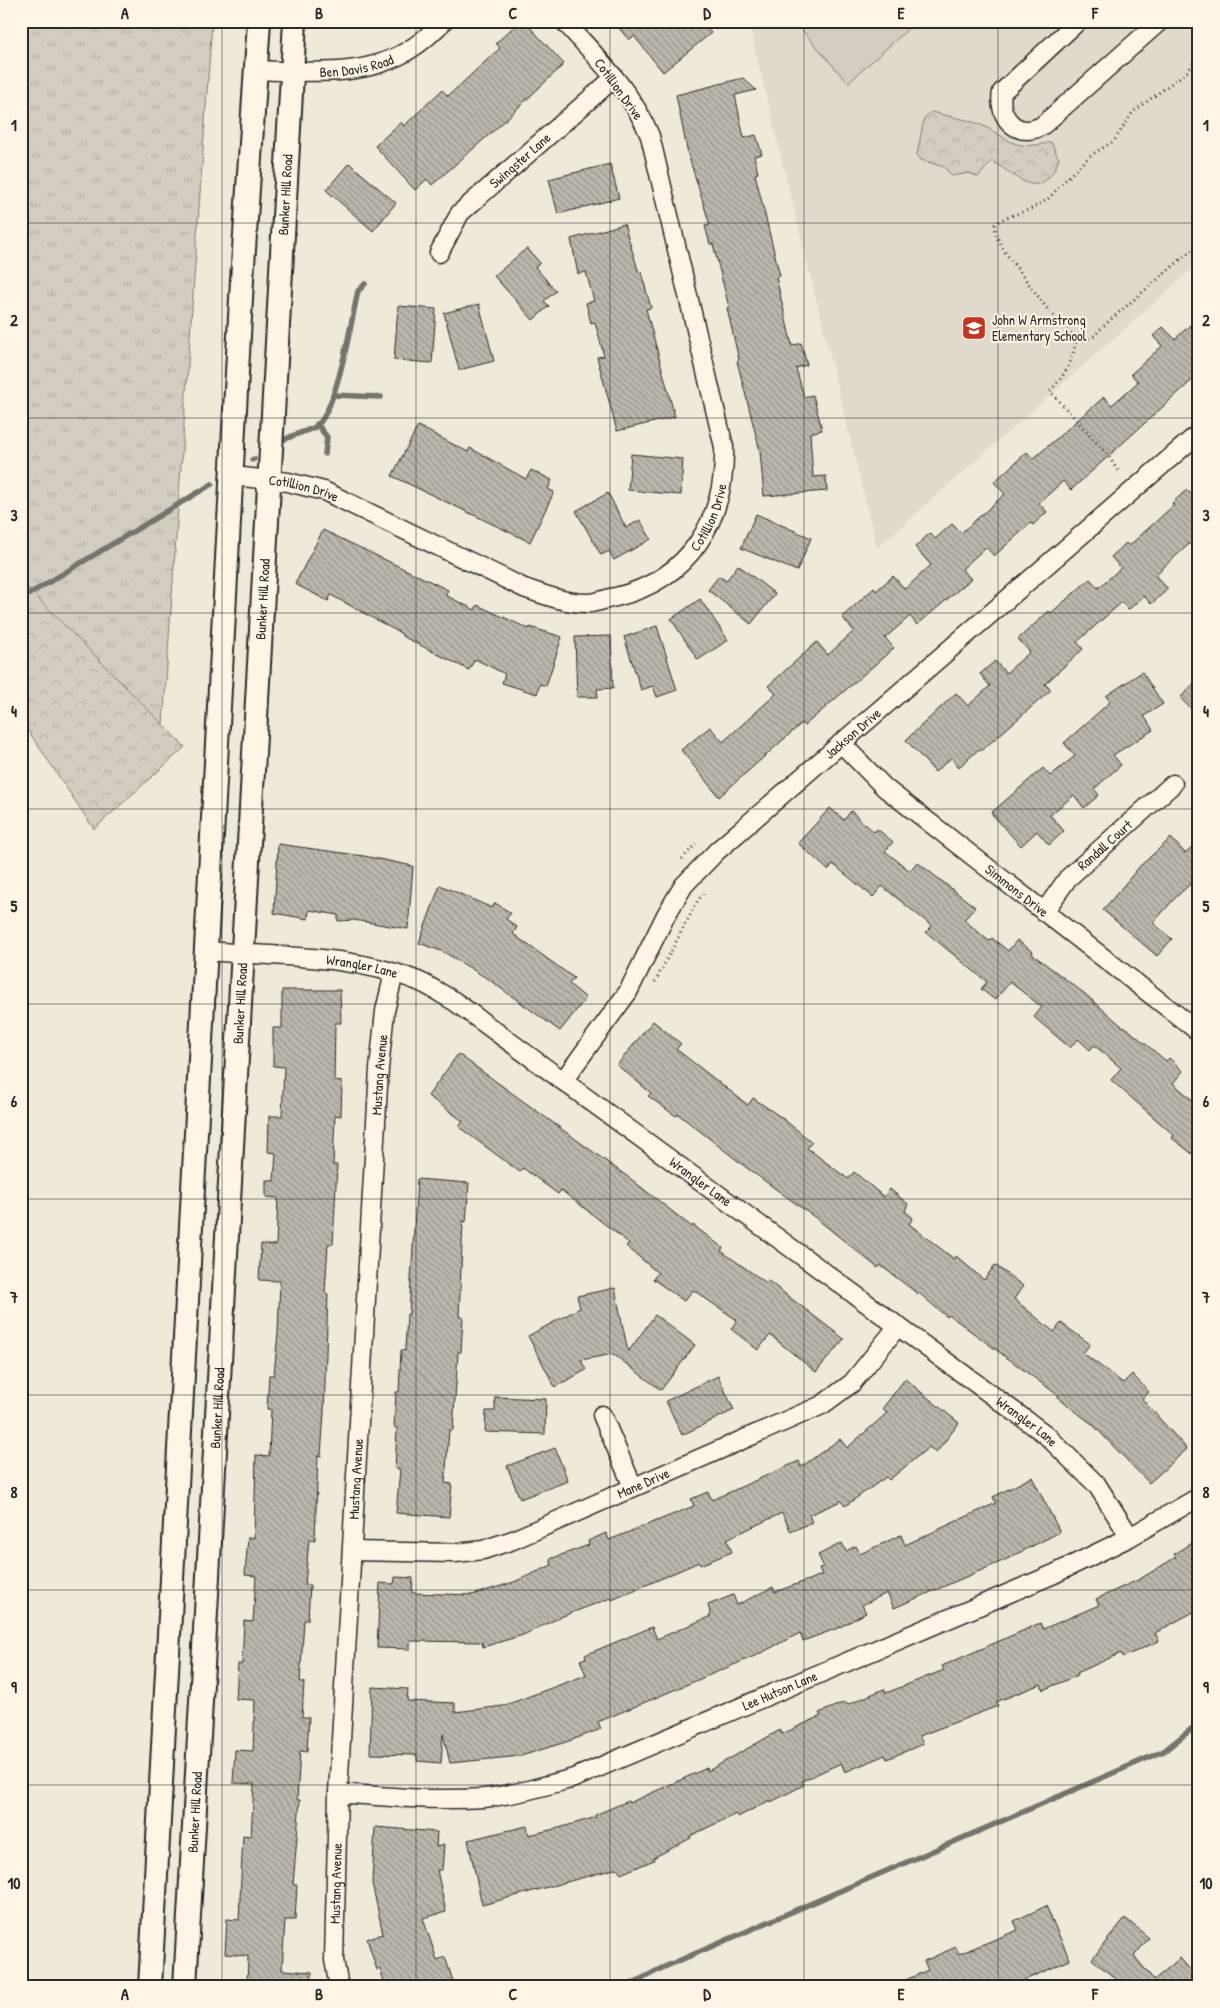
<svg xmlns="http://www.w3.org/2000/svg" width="1220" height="2008" viewBox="0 0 1220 2008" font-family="'Patrick Hand',sans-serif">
	<defs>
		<pattern id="grass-tufts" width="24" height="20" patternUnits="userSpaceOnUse" patternTransform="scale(1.25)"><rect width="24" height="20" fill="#d2cdc0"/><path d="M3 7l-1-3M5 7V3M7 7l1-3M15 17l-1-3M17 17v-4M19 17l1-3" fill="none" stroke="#b4b0a5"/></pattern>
		<pattern id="forest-crowns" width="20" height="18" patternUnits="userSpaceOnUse" patternTransform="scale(1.25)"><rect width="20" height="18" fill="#d2cdc0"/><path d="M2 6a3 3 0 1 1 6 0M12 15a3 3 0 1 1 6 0" fill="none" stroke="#b4b0a5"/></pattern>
		<pattern id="building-back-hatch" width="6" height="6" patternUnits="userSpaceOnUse" patternTransform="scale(1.25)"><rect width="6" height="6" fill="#bcb7ac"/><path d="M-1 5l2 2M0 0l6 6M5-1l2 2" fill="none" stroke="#99958c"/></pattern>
	</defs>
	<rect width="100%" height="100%" fill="#efe9da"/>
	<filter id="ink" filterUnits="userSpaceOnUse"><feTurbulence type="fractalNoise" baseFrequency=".02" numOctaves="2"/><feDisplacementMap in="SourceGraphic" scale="10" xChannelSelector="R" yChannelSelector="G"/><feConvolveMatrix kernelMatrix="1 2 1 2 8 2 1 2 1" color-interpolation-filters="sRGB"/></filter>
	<g filter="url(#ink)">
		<path fill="#e0dacc" d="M748,21H1199V263L877,548Z"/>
		<path fill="url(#grass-tufts)" stroke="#7e7c76" d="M21,21H212L163,724L21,646Z"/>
		<g fill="url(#forest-crowns)" stroke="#7e7c76">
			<path d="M931,112C946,116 962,118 976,123C1011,136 1008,153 1051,142L1059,159C1041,204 1021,179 992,161L978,177L969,173L952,176L944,167L921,160L917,155L924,118Z"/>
			<path d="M21,581L185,747L94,829L21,720Z"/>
		</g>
		<path fill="#d2cdc0" stroke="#7e7c76" d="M794,21H917L848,83Z"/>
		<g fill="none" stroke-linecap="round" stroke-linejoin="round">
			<g stroke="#75736d" stroke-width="5.5">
				<path d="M333,395L381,397"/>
				<path d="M317,424L327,437L325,454"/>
				<path d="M286,439C296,433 306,432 315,427C336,415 352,318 358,291L365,284"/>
				<path d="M252,460L254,459"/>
				<path d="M21,599L212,484"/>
				<path d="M626,1987L662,1968L1164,1751L1199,1723"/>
			</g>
		</g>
		<g fill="url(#building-back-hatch)" stroke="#2b2b2b">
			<path d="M520,21H524L564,64L499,126L432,185L427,179L415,190L375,146L401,122L404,126L442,90L448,96L500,48L496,43Z"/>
			<path d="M613,21H701L711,33L663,72L634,36L629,40Z"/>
			<path d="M743,78L756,90L735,95L744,138L756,135L762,154L754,156L758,173L755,174L780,276L776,277L792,346L801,343L807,365L796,368L804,397L813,395L822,430L810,433L813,477L826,476L827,491L764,496L760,451L737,361L739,360L727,308L729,307L713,244H710L705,226L710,225L688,154L676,95Z"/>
			<path d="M349,163L396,203L373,231L326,190Z"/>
			<path d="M610,164L619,198L558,214L549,179Z"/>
			<path d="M624,224L639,273L641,272L651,308L646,309L675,417L617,431L597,357L604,356L595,322L591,323L586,303L594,301L586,272L578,274L571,239Z"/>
			<path d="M527,248L540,263L535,267L556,291L544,301L549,306L533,320L494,276Z"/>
			<path d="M479,304L494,361L459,370L444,313Z"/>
			<path d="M398,306L436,309L432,363L394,360Z"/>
			<path d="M1199,317V374L1071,490L1063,481L1039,503L1047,512L1033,525L1031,523L994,556L986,547L962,569L971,579L917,625L910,616L885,638L894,648L804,726L802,723L719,797L681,750L710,727L723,742L776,694L768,686L817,642L828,655L854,631L842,617L874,588L876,591L893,576L905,589L931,565L915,547L930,533L935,539L952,524L961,533L1005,494L994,482L1027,452L1033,459L1104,397L1112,405L1138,382L1131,374L1162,346L1153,336L1163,327L1175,339Z"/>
			<path d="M418,426L468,452L470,448L526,479L531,470L552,480L548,489L554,492L530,542L392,476Z"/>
			<path d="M631,454L683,459L681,495L628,490Z"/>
			<path d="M1187,490L1199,503V535L1155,575L1168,589L1151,604L1144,596L1128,610L1122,602L1077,642L1083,649L1045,684L1051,690L981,751L979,749L959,767L951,758L935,772L906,740L956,693L968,706L990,686L980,674L995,661L1006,673L1030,652L1018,639L1049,611L1051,613L1090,579L1098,588L1121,568L1111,557L1126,543L1129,546L1174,505L1172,503Z"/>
			<path d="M608,493L626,528L640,520L651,539L614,560L609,551L601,555L576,511Z"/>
			<path d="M756,514L811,538L797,571L741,548Z"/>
			<path d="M323,530L448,590L445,595L475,610L477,605L529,629L530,627L562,637L546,686L540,684L537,694L502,683L505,674L475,659L469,670L402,636V634L331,595L328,601L295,584Z"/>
			<path d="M738,565L775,594L751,624L708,590L719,576L726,581Z"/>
			<path d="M700,599L728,640L698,660L671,619Z"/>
			<path d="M657,626L677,690L657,697L653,686L641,690L624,637Z"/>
			<path d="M611,636L613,688L597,689L598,697H577L575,637Z"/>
			<path d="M1142,672L1163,704L1144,716L1153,730L1113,755L1121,765L1094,789L1099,795L1084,808L1074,795L1050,815L1064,831L1049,845L1037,831L1021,846L991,813L1043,768L1050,776L1075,756L1064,743L1110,702L1106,696Z"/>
			<path d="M1199,678V716L1180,698Z"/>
			<path d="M830,808L844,820L851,811L874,832L877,829L893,842L885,851L910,871L917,862L975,907L964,920L989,941L992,938L1008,951L1017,940L1033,952L1032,954L1085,994L1123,1027L1124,1026L1166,1061L1169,1058L1183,1071L1173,1083L1199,1106V1159L1172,1138L1174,1135L1111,1080L1121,1068L1094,1045L1090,1050L1078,1039L1070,1048L1034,1017L1042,1007L1010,982L995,1000L981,989L987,982L926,932L932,926L882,886L873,897L833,864L828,870L798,843Z"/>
			<path d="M1171,838L1185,853L1199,841V876L1175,898L1153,923L1172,939L1157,956L1103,910L1140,866Z"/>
			<path d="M278,844L364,856L413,866L408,929L354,920L338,921V915L309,910L308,919L274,913Z"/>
			<path d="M440,885L492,908L495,903L511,913L506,919L517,927L513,934L574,978L569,984L586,998L560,1031L488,979L444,952L419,943Z"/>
			<path d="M282,990H340L341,1023H335L334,1081L342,1082L341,1116L335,1115L333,1165H337L333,1244H328L325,1293L328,1294L324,1412L321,1456L318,1455L315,1540L309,1539L305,1585H310L308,1620H304L300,1682H304L302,1717H309L307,1752L300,1751L297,1800H300L293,1885H297L295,1920H285L282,1970L312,1972L311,1987H247L248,1956L225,1954L227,1919L239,1920L243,1835L251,1836L254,1784L233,1783L235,1750L253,1751L255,1700L236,1699L238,1664H242L244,1621L253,1622L256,1576L245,1575L248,1537L254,1538L256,1455L269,1456L271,1409H267L269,1375H274L278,1333L280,1281L259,1280L261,1244L276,1245L278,1198L266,1197V1180L274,1181L276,1153L268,1152L269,1116H282L284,1067L273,1066V1028H282Z"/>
			<path d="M653,1021L681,1044L676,1049L748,1105L753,1098L782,1118L812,1142L807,1148L848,1179L854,1172L884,1197L890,1189L908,1204L905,1211L913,1218L909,1224L954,1259L956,1256L984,1280L995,1265L1023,1286L1014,1299L1054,1332L1061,1323L1090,1344L1083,1353L1123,1383L1132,1374L1149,1392L1142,1399L1187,1449L1149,1483L1092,1424L1058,1398L1059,1396L949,1315L947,1317L919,1293L918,1294L880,1265L878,1268L817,1219L747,1168L678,1114L676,1116L648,1096L651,1093L617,1065Z"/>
			<path d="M458,1054L632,1180L692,1227L693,1225L723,1248L721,1251L765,1282L767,1280L844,1339L816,1372L770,1335L758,1350L731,1329L737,1320L693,1290L684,1301L653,1279L658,1273L626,1246L629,1243L561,1190L558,1194L523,1168L520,1172L459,1127L463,1121L428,1096Z"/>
			<path d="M417,1179L469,1183L466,1222L463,1221L461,1268L459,1317H463L461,1352H458L453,1430H449L445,1483L452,1484L449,1517L396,1513L400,1469H395L397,1428L394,1427L396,1392H399L401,1350L405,1351L407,1314H409Z"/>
			<path d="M615,1288L628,1352L655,1315L695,1345L661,1390L613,1354L581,1360L586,1370L555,1387L528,1336L580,1308L577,1296Z"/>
			<path d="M718,1376L734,1410L682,1435L666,1401Z"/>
			<path d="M905,1379L959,1423L936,1453L929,1447L889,1480L886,1477L845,1506L841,1501L809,1515L812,1522L791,1532L782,1513L727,1539L732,1552L700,1565L699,1562L612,1600L611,1598L563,1616L523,1635L483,1647L482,1642L410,1641V1649L377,1648L380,1583L394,1584L395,1577L413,1578L412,1593L472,1595L514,1582L552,1565L550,1559L589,1545L588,1541L606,1533L609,1540L694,1506L691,1499L708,1492L712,1500L799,1461L801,1467L840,1439L847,1448L887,1413L882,1409Z"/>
			<path d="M495,1397L546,1399L545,1434L485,1432L486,1411H495Z"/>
			<path d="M555,1448L568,1481L520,1499L507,1466Z"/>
			<path d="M1032,1477L1060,1532L1005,1560L894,1608L887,1593L862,1605L866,1613L838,1628L803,1641L800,1633L757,1655L598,1722L601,1729L569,1741L521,1756L450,1763L443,1734L441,1763L417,1761V1755L370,1754L372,1687L408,1689L407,1701L455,1703V1712L503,1706L586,1675L580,1660L586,1658L585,1655L652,1627L657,1639L711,1616L708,1605L733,1595L737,1605L773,1587L775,1592L822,1575L819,1568L824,1567L818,1555L842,1543L846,1551L856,1546L860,1554L901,1535L905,1545L996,1503L993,1497Z"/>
			<path d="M1199,1538V1609L1155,1633L1159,1641L1123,1657L1121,1653L1077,1673L1078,1675L1043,1690L1041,1684L996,1702L998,1706L919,1736L923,1744L887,1759L885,1755L845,1772L841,1763L802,1781L804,1785L771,1802L770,1800L738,1817L736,1814L690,1836L691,1838L653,1858L654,1860L621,1874L618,1868L482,1905L468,1840L527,1826L529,1835L559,1828L596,1817L595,1815L628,1801L629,1803L707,1768L708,1771L780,1730L782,1734L821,1716L819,1713L845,1702L847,1705L884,1689L886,1693L944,1670L942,1666L1020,1632L1040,1623L1043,1629L1099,1605L1096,1599L1140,1579L1176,1557L1174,1554Z"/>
			<path d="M375,1827L437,1832L436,1847L444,1845L442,1870H437L446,1912L423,1918L437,1960L445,1957L455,1987H386L380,1969L377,1970L367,1939L383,1934L372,1883Z"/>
			<path d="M1046,1906L1070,1960L1018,1983L1020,1987H890L928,1970L924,1961L956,1947L959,1954L1018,1930L1014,1921Z"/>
			<path d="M1125,1918L1149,1938L1134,1956L1154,1980L1180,1958L1199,1980V1987H1125L1092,1959Z"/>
		</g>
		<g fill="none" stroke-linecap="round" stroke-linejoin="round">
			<defs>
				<g id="minor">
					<path d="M1078,21L1002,92C997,118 1018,140 1043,125L1160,21"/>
					<path id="s1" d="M256,70C309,72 369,79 415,46C426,39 435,29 444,21"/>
					<path id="s2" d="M439,253L460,213L614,78"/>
					<path id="s3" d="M233,476L288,482L324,491L524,588C544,595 568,604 590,603C599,602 608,598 616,597C690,579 726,519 724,447L650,136C632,91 596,57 564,21"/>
					<path id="s4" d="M841,743L885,788L1199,1032"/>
					<path id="s5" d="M1044,912L1068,878L1173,784"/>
					<path id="s6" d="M207,951C277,957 352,954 418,981C430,986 443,995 454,1001L1045,1434L1097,1485L1130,1537"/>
					<path id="s7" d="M563,1081L628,992L666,915L684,885L717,851L1199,433"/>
					<path d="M602,1415L633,1487"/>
					<path id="s8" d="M352,1551L455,1553L483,1550L513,1540L822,1405L852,1383L898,1326"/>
					<path id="s9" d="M338,1793C386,1797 436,1801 484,1798C514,1795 544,1786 574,1778L1054,1574L1130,1537L1199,1497"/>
					<path id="s10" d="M339,1987L334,1960L338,1793L379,1069L385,1011L394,973"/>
				</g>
				<g id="major">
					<path d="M150,1987L242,280L259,21"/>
					<path id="s11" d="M185,1987L295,21"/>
				</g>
			</defs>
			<use href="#minor" stroke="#2b2b2b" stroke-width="21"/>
			<use href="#major" stroke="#2b2b2b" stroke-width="26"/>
			<g stroke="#2b2b2b" stroke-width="3" stroke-dasharray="1 4" stroke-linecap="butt">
				<path d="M1199,55L1188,71L1133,112L1114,141L1091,155L1076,169L1048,199L1031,209L1000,220L995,225L996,235L1004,251L1049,311L1069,333L1084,340L1094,336L1109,321L1199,244"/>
				<path d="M1076,337C1074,360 1066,374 1050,391L1108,455L1119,473"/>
				<path d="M682,859L696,844"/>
				<path d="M655,982L698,900L705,892"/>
			</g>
			<use href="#minor" stroke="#fcf5e5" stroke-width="18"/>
			<use href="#major" stroke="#fcf5e5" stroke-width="22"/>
		</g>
	</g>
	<path fill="none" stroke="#2b2b2b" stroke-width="1" stroke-opacity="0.55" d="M222,21V1987M416,21V1987M610,21V1987M804,21V1987M998,21V1987M21,223H1199M21,418H1199M21,613H1199M21,809H1199M21,1004H1199M21,1199H1199M21,1395H1199M21,1590H1199M21,1785H1199"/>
	<defs>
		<symbol id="school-square" viewBox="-11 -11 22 22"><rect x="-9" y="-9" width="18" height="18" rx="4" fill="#c8321e" stroke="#fcf5e5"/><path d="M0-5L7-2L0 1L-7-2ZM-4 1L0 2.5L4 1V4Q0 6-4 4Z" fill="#fff"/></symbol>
	</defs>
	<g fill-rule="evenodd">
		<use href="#school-square" x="960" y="314" width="28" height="28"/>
	</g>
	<g text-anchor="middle" stroke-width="4" stroke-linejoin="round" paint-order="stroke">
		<g font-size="14" fill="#2b2b2b" stroke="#fcf5e5">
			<text dy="5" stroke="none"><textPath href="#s1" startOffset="101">Ben Davis Road</textPath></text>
			<text transform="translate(619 89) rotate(54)" y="5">Cotillion Drive</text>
			<text dy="5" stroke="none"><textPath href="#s2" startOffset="125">Swingster Lane</textPath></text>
			<text dy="5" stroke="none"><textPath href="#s11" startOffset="1795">Bunker Hill Road</textPath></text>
			<text dy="5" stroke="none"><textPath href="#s3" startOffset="72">Cotillion Drive</textPath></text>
			<text dy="5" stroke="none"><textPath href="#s3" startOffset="538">Cotillion Drive</textPath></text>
			<text dy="5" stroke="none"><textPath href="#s11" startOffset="1390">Bunker Hill Road</textPath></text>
			<text dy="5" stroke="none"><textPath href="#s7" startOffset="458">Jackson Drive</textPath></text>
			<text dy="5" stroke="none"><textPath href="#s5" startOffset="91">Randall Court</textPath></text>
			<text dy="5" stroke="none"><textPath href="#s4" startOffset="230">Simmons Drive</textPath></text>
			<text dy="5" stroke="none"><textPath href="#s6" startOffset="156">Wrangler Lane</textPath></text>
			<text dy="5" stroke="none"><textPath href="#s11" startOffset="985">Bunker Hill Road</textPath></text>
			<text dy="5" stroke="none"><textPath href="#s10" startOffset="914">Mustang Avenue</textPath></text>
			<text dy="5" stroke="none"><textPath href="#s6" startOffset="561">Wrangler Lane</textPath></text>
			<text dy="5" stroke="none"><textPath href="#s11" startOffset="580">Bunker Hill Road</textPath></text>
			<text dy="5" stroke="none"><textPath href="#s6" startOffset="966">Wrangler Lane</textPath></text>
			<text dy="5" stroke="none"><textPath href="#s10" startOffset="509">Mustang Avenue</textPath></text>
			<text dy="5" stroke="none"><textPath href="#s8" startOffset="305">Mane Drive</textPath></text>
			<text dy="5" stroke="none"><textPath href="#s9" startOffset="462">Lee Hutson Lane</textPath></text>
			<text dy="5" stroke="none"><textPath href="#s11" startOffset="175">Bunker Hill Road</textPath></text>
			<text dy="5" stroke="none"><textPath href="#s10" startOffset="104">Mustang Avenue</textPath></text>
		</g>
		<g font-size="14" fill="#2b2b2b" stroke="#fcf5e5" text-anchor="start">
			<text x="992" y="325">John W Armstrong<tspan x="992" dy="16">Elementary School</tspan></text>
		</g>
	</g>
	<rect width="1220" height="2008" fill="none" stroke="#fcf5e5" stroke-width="55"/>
	<rect x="28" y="28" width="1164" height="1952" fill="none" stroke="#2b2b2b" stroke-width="2"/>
	<g font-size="16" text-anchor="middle" font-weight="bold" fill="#2b2b2b">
		<text x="125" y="19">A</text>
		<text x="319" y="19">B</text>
		<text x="513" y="19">C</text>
		<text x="707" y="19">D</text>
		<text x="901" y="19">E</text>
		<text x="1095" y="19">F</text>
		<text x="14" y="131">1</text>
		<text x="1206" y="131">1</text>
		<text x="14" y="326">2</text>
		<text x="1206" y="326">2</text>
		<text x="14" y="521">3</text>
		<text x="1206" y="521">3</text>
		<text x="14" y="717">4</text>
		<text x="1206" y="717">4</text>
		<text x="14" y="912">5</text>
		<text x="1206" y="912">5</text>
		<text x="14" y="1107">6</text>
		<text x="1206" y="1107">6</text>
		<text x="14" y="1303">7</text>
		<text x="1206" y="1303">7</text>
		<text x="14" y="1498">8</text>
		<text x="1206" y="1498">8</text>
		<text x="14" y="1693">9</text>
		<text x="1206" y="1693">9</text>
		<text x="14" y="1889">10</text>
		<text x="1206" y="1889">10</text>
		<text x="125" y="2000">A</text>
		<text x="319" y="2000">B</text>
		<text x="513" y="2000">C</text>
		<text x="707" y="2000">D</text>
		<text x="901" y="2000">E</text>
		<text x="1095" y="2000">F</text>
	</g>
</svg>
